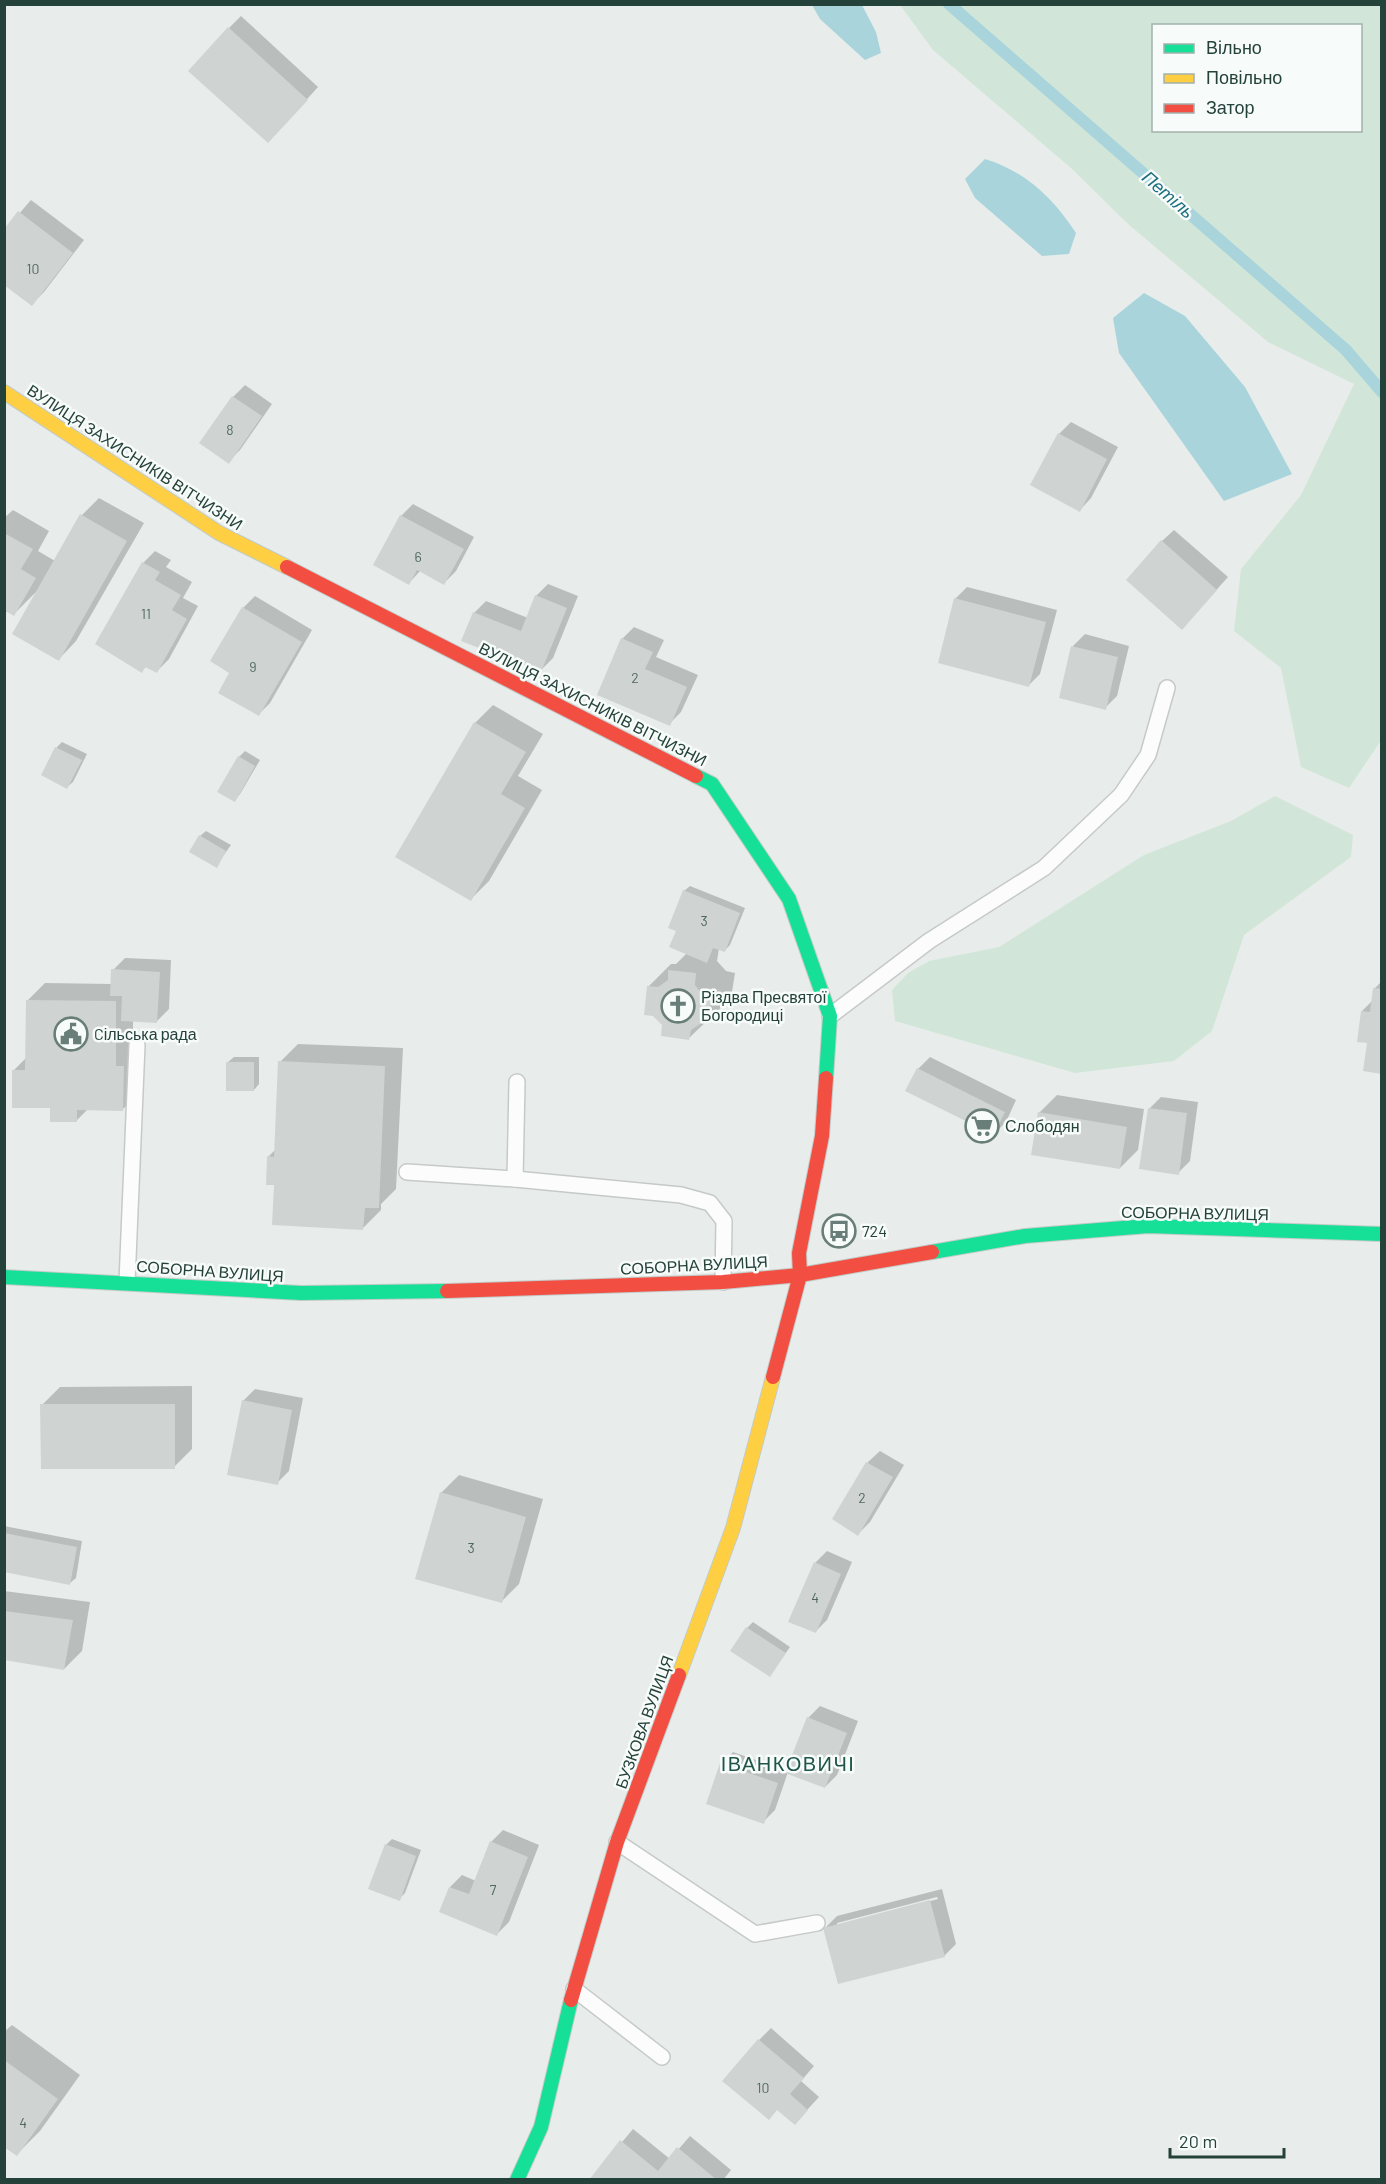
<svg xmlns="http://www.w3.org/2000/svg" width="1386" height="2184" viewBox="0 0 1386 2184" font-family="Barlow,sans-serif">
	<rect width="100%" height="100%" fill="#e8edeb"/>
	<g fill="#d1e6d8" fill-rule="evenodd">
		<path d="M900,5H1381L1382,739L1349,788L1301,767L1281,668L1234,631L1241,569L1301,495L1354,384L1268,342L1128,224L1072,169L933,50ZM1154,26H1360V130H1154Z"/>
		<path d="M1275,796L1353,835L1351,857L1244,935L1212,1031L1174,1061L1075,1073L895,1021L892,990L908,973L929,961L999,947L1144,855L1231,821Z"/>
	</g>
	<g fill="#a9d4db">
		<path d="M812,5H862L876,32L881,53L865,60L820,19Z"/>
		<path d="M985,159C1026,172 1052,197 1076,233L1069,254L1042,256L975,198L965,179Z"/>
		<path d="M1144,293L1185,316L1245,387L1292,474L1224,501L1119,353L1113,318Z"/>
	</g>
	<g fill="#0003" fill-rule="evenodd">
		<path d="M241,16L318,87L280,129L229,28Z"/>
		<path d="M31,200L84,240L44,292L32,304L4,231Z"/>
		<path d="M245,385L272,404L240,450L228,462L201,443L233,397Z"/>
		<path d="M1071,422L1118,447L1091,498L1080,510L1059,434Z"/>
		<path d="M99,498L144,523L76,641L59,659L37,591L14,614L8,611L4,614V518L13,510L49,531L38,551L55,561L82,515Z"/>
		<path d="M413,504L474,537L456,571L444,583L421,570L409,583L401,516Z"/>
		<path d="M1174,530L1228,577L1193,616L1162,541Z"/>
		<path d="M155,551L171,560L166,567L192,582L183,598L198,606L169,659L157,671L147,666L141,671L97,644L143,563Z"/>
		<path d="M548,584L578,596L553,658L541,670L474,613L486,601L528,618L536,596Z"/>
		<path d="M967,587L1057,610L1040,674L1028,686L955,599Z"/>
		<path d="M255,596L312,630L270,703L258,715L231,672L243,608Z"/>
		<path d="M634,627L664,640L656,657L698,675L681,712L669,724L622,639Z"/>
		<path d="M1085,634L1129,646L1117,696L1105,708L1060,697L1073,646Z"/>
		<path d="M493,705L543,734L518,776L542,790L489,881L471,899L475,723Z"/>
		<path d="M62,742L87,754L73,782L67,787L43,775L57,747Z"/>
		<path d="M245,751L260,760L240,794L235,800L239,757Z"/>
		<path d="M206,831L231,845L216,866L200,836Z"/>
		<path d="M690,886L745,908L730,945L724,951L719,948L717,961L726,971L735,973L731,998L689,1038L663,1024L648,987L671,964H676L687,953L678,930L684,891Z"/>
		<path d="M125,958L171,960L169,1009L157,1021L133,1020V1048L141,1092L123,1109H88L76,1121L51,1107L14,1070L26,1058L27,1001L45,983L112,984L113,970Z"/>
		<path d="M1382,981V1072L1369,1042L1362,1011L1372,1001L1374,989Z"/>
		<path d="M298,1044L403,1048L396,1189L381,1204V1210L363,1228L276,1184L268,1157L276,1149L280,1062Z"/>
		<path d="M234,1057H259V1084L254,1090L228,1062Z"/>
		<path d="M930,1057L1016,1100L1006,1122L994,1134L918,1069Z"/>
		<path d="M1057,1095L1144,1109L1138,1150L1120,1168L1039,1113Z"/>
		<path d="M1161,1097L1198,1102L1190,1161L1178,1173L1149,1109Z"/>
		<path d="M192,1386V1449L174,1467L42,1405L60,1387Z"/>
		<path d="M255,1389L303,1398L289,1471L277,1483L243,1401Z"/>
		<path d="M880,1451L904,1465L870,1522L858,1534L834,1519L868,1462Z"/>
		<path d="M459,1475L543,1499L519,1584L501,1602L441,1493Z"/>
		<path d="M4,1526L82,1541L76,1578L70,1583L4,1570Z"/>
		<path d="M827,1551L852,1562L827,1620L815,1632V1563Z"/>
		<path d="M4,1591L90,1602L82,1651L64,1669L4,1658Z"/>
		<path d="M753,1622L790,1647L770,1675L747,1628Z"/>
		<path d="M820,1706L858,1721L837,1775L825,1787L788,1772L775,1810L763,1822L721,1764L733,1752L788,1771L808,1718Z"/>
		<path d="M503,1830L539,1845L509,1922L497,1934L450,1887L462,1875L476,1881L491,1842Z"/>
		<path d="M392,1839L421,1850L405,1893L399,1899L386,1845Z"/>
		<path d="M942,1889L956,1944L944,1956L825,1928L837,1916ZM937,1897L938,1899L837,1926V1923Z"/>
		<path d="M12,2025L80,2075L40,2131L17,2154L4,2145V2032Z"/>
		<path d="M771,2028L814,2066L801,2081L819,2097L795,2123L759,2040Z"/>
		<path d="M633,2129L670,2159L690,2136L731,2170L723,2180L591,2179Z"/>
	</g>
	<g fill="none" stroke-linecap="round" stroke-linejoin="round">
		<path stroke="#a9d4db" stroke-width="12" d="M949,4L1346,350L1382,392"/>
	</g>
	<g fill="#cfd4d2">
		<path d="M228,27L308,100L268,143L188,71Z"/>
		<path d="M18,211L73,253L32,306L4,285V229Z"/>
		<path d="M232,396L262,416L229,464L199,443Z"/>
		<path d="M1058,433L1107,459L1080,512L1030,485Z"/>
		<path d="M80,514L127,541L59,661L12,634Z"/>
		<path d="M400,515L464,549L444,585L417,570L409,585L373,565Z"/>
		<path d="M4,533L33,549L21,569L36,578L14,616L4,610Z"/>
		<path d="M1161,540L1217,590L1182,630L1126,580Z"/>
		<path d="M142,562L160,572L155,580L181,595L172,610L187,619L157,673L145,667L142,673L95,644Z"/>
		<path d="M535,595L567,608L541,672L461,641L473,612L521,631Z"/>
		<path d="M954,598L1046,622L1029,687L938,663Z"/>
		<path d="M242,607L302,642L259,716L218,693L229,673L210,661Z"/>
		<path d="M621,638L653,652L645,669L687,687L670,726L597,695Z"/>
		<path d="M1071,646L1118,657L1106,710L1059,698Z"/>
		<path d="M474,722L526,752L501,794L525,808L471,901L395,857Z"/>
		<path d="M55,747L82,760L67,789L41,775Z"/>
		<path d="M238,756L255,766L235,802L217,792Z"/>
		<path d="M199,835L226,851L217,868L189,852Z"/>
		<path d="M683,890L740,913L725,952L713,948L707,963L669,947L676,931L668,928Z"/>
		<path d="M111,969L160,972L157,1023L121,1021L122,996H110Z"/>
		<path d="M668,970L696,973L695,985L702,994L712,996L708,1023L700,1024L691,1030L689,1040L661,1036L662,1025L653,1016L644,1015L647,986L658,987L668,980Z"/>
		<path d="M1373,988L1382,989V1074L1363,1071L1367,1043L1357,1042L1361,1011L1370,1012Z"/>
		<path d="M26,1000L116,1001V1066H124L123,1111L77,1110V1122H50V1108H12V1070H25Z"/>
		<path d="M278,1061L385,1066L379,1208H365L363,1230L272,1225L274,1185H266L267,1156L274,1157Z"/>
		<rect x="226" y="1062" width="28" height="29"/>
		<path d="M917,1068L1005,1112L994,1135L905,1091Z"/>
		<path d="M1148,1108L1187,1113L1179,1175L1139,1169Z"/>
		<path d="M1038,1112L1127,1127L1120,1169L1031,1155Z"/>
		<path d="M242,1400L292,1410L278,1485L227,1475Z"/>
		<path d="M40,1404H175V1469H41Z"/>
		<path d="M866,1462L893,1477L858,1536L832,1519Z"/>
		<path d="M440,1492L526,1517L502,1603L415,1579Z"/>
		<path d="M4,1533L77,1547L70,1585L4,1572Z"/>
		<path d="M814,1562L841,1574L816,1633L788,1622Z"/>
		<path d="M4,1611L73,1620L64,1670L4,1660Z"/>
		<path d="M746,1627L786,1653L770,1677L730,1651Z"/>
		<path d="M807,1717L847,1733L825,1788L785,1773Z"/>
		<path d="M720,1763L778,1783L764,1824L706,1804Z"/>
		<path d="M490,1841L528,1857L497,1936L439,1912L449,1887L469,1894Z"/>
		<path d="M385,1844L416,1856L400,1901L368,1889Z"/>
		<path d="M930,1900L945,1957L838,1984L823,1928Z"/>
		<path d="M758,2039L804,2078L790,2094L808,2110L795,2125L777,2110L769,2120L722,2081Z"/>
		<path d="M4,2060L58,2099L17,2156L4,2147Z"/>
		<path d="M620,2140L658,2171L677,2147L717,2180H589Z"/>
	</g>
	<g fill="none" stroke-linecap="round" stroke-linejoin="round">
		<defs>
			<g id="lane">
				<path d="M830,1016L929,941L1044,868L1121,795L1148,755L1167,688"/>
				<path d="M407,1172L515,1179L681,1195L710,1203L724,1221L723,1282"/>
				<path d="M515,1179L517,1082"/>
				<path d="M127,1282L137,1045"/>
				<path d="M617,1842L755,1934L817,1923"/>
				<path d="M574,1989L662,2057"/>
			</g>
			<g id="fast">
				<path d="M696,776L712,784L789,899L830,1016L826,1078"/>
				<path d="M932,1252L1025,1236L1148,1226L1382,1234"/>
				<path d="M4,1277L301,1293L447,1291"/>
				<path d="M517,2180L541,2127L571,2000"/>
			</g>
			<g id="slow">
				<path d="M4,392L219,533L287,567"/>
				<path d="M679,1675L733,1528L773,1377"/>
			</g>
			<g id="jam">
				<path d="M287,567L696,776"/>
				<path d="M447,1291L723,1282L800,1275L932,1252"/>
				<path d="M773,1377L800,1275L799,1253L822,1136L826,1078"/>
				<path d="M571,2000L617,1842L679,1675"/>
			</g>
		</defs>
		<use href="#lane" stroke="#c5cac8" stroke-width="18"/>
		<use href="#fast" stroke="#c3cbc8" stroke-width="16"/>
		<use href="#slow" stroke="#c3cbc8" stroke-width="16"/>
		<use href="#jam" stroke="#c3cbc8" stroke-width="16"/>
		<use href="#lane" stroke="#fcfcfc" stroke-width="15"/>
		<use href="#fast" stroke="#16e098" stroke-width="14"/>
		<use href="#slow" stroke="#ffcf43" stroke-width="14"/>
		<use href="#jam" stroke="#f24e42" stroke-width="14"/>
	</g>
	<defs>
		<symbol id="church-ring" viewBox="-11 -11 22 22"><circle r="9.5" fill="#f7fbf9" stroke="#697e78" stroke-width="1.5"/><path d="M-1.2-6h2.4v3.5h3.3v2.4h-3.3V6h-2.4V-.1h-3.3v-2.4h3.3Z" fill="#697e78"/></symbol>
		<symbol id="civic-ring" viewBox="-11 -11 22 22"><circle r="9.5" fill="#f7fbf9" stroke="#697e78" stroke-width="1.5"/><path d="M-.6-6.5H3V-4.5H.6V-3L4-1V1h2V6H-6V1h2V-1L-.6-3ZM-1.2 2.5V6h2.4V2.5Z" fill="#697e78"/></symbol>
		<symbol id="supermarket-ring" viewBox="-11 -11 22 22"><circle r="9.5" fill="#f7fbf9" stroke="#697e78" stroke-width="1.5"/><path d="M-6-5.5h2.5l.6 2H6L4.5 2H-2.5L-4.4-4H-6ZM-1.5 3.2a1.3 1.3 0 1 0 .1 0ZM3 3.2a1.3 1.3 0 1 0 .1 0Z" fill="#697e78"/></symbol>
		<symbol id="bus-ring" viewBox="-11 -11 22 22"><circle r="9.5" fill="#f7fbf9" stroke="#697e78" stroke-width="1.5"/><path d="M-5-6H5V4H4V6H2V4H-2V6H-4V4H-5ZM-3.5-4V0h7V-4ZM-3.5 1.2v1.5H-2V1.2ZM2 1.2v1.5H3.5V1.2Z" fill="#697e78"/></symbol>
	</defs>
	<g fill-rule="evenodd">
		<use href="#church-ring" x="659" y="987" width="38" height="38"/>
		<use href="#civic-ring" x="52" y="1015" width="38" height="38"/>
		<use href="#supermarket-ring" x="963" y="1107" width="38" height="38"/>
		<use href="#bus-ring" x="820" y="1212" width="38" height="38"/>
	</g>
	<g text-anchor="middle" stroke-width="5" stroke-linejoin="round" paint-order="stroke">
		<g font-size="14" fill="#506761">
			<text x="33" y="274">10</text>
			<text x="230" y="435">8</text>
			<text x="418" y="562">6</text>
			<text x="146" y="619">11</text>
			<text x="253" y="672">9</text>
			<text x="635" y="683">2</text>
			<text x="704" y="926">3</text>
			<text x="862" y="1503">2</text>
			<text x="471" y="1553">3</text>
			<text x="815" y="1603">4</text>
			<text x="493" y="1895">7</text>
			<text x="763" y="2093">10</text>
			<text x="23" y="2128">4</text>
		</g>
		<g font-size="16" fill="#24423a" stroke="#f7fbf9">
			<text transform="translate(135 457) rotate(33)" y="6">ВУЛИЦЯ ЗАХИСНИКІВ ВІТЧИЗНИ</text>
			<text transform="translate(593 704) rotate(27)" y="6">ВУЛИЦЯ ЗАХИСНИКІВ ВІТЧИЗНИ</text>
			<text transform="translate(1195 1213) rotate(1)" y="6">СОБОРНА ВУЛИЦЯ</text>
			<text transform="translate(694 1265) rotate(-3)" y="6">СОБОРНА ВУЛИЦЯ</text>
			<text transform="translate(210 1271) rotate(4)" y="6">СОБОРНА ВУЛИЦЯ</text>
			<text transform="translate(644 1722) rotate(-70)" y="6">БУЗКОВА ВУЛИЦЯ</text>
		</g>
		<g font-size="16" fill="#24423a" stroke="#f7fbf9" text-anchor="start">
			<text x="701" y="1003">Різдва Пресвятої<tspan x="701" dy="18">Богородиці</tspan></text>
			<text x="94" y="1040">Cільська рада</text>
			<text x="1005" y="1132">Слободян</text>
			<text x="862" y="1237">724</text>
		</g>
		<g font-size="18" font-style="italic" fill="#1c6f80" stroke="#f7fbf9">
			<text transform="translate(1168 195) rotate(41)" y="6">Петіль</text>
		</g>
		<g font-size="20" letter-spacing="1.5" fill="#1f5548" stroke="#f7fbf9">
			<text x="788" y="1771">ІВАНКОВИЧІ</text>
		</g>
	</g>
	<rect width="1386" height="2184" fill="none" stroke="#24423a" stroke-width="12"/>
	<rect x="1152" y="24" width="210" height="108" fill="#f7fbf9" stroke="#a3b1ad" stroke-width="1.5"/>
	<rect x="1164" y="44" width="30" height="9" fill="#16e098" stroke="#a3b1ad" stroke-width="1.5"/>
	<text x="1206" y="54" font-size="18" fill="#24423a">Вільно</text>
	<rect x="1164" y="74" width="30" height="9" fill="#ffcf43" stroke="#a3b1ad" stroke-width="1.5"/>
	<text x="1206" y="84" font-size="18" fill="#24423a">Повільно</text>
	<rect x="1164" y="104" width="30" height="9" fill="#f24e42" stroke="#a3b1ad" stroke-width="1.5"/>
	<text x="1206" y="114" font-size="18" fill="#24423a">Затор</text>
	<path d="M1170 2148v9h114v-9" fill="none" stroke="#24423a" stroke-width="3"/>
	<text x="1179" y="2148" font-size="18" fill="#24423a" stroke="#f7fbf9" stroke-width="4.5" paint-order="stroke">20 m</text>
</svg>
